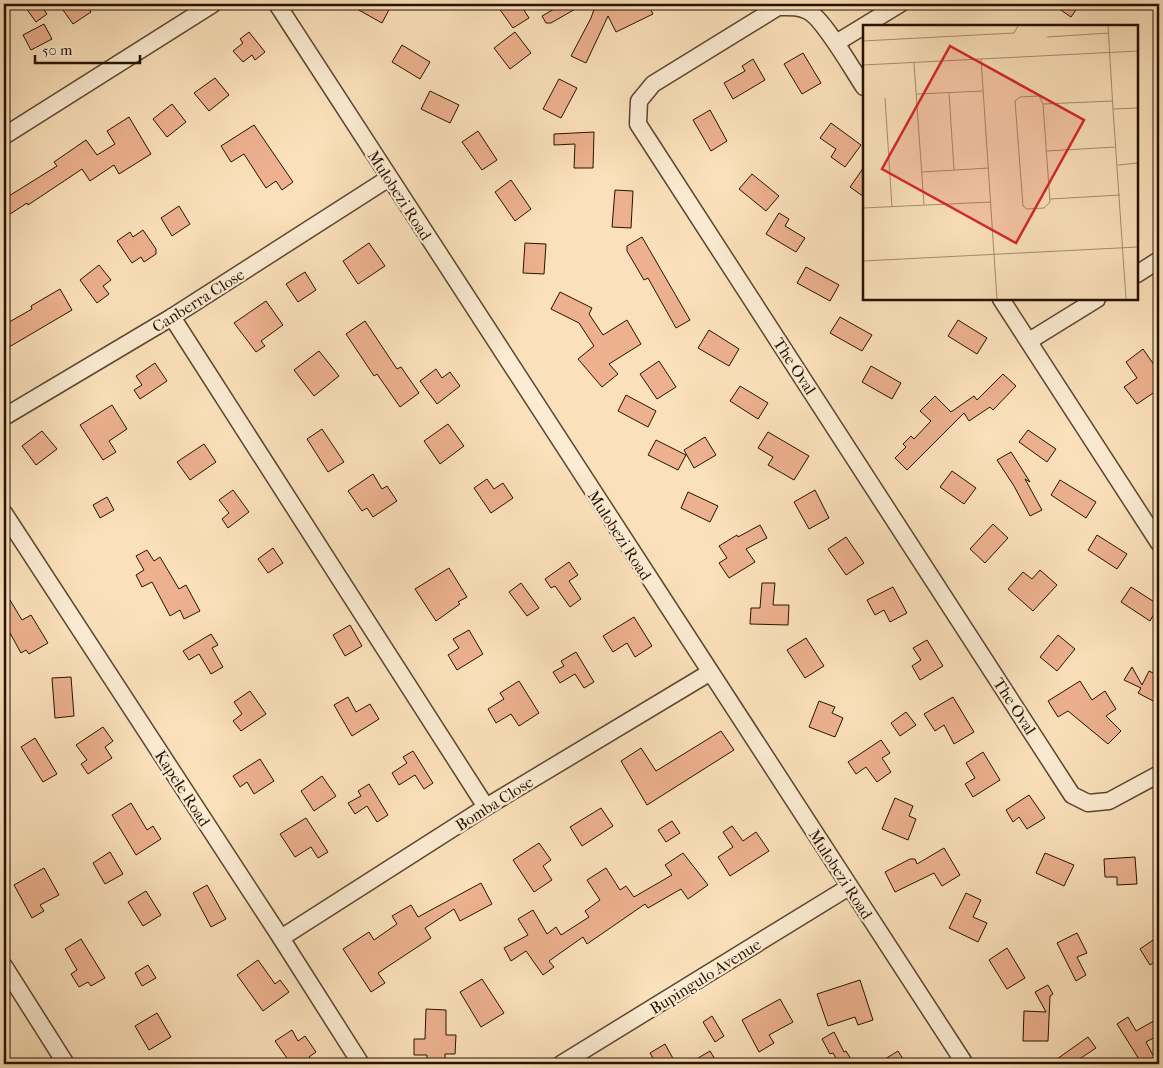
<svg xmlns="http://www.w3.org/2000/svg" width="1163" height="1068" viewBox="0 0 1163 1068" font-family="'IM FELL French Canon',serif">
	<rect width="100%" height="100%" fill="#fbe1bb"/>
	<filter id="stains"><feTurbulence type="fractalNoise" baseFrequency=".004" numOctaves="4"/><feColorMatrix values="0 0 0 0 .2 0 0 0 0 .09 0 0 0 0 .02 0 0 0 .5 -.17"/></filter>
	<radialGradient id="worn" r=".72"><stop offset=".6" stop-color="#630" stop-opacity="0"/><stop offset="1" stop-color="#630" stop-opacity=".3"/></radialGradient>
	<g fill="#edb18f" stroke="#271200">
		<path d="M23,4H40L47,14L36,22Z"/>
		<path d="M73,4H86L91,12L73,24L63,10Z"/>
		<path d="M348,4H392L382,23Z"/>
		<path d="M496,4H520L529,18L513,28Z"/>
		<path d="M563,4H584L551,23H546L542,16Z"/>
		<path d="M596,4H648L653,14L616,32L608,16L586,63L571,56L591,18Z"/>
		<path d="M1052,4H1080L1071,17Z"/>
		<path d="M44,24L52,39L31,50L23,35Z"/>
		<path d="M249,32L265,52L255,60L252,55L243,62L233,51L243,43L240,39Z"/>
		<path d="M515,32L531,53L510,69L494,48Z"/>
		<path d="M402,45L430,62L420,79L392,62Z"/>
		<path d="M803,53L821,83L802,94L784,64Z"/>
		<path d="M753,59L765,80L733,99L724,83L745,71L742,66Z"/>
		<path d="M215,78L229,95L209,111L194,93Z"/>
		<path d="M559,79L577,88L561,118L543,109Z"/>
		<path d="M430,91L459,105L450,123L421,109Z"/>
		<path d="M172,104L186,122L167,137L153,119Z"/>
		<path d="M710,110L727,141L711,151L693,120Z"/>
		<path d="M129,117L151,154L119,174L114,165L90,181L82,169L28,205L27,203L4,218V199L57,166L54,162L86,140L97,155L115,144L107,131Z"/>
		<path d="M831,123L861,145L845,167L831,157L836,149L820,138Z"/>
		<path d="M254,125L293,182L282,190L276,181L266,188L244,154L231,162L221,146Z"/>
		<path d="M478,131L497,160L482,170L462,142Z"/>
		<path d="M594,132L593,168H574L575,144L554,145V134Z"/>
		<path d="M864,167V197L850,187Z"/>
		<path d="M752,174L779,196L766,211L739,189Z"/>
		<path d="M511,180L531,209L515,221L495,192Z"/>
		<path d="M615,190L633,191L631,228L612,227Z"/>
		<path d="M179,206L190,224L172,236L161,218Z"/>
		<path d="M779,213L789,219L785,226L805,238L796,252L766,234Z"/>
		<path d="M143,230L156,249V254L144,262L141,257L132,263L117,241L130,232L133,237Z"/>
		<path d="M642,237L690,320L676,328L648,278L644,280L627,251V246Z"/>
		<path d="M369,243L385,266L358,284L343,261Z"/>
		<path d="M525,243L546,244L544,274L523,273Z"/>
		<path d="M99,265L111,280L103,286L109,294L97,303L80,280Z"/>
		<path d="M806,267L839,285L830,301L797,283Z"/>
		<path d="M305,272L316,290L298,302L286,284Z"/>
		<path d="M60,289L72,310L4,350V325L32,309L31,306Z"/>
		<path d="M560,292L592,308L589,314L603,335L627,320L641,344L609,364L618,374L602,387L578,359L594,346L579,323L551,309Z"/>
		<path d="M266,301L283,325L261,341L265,346L256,352L234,323Z"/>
		<path d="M840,317L872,335L862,351L830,333Z"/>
		<path d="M958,320L987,338L977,354L948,336Z"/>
		<path d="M365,321L397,369L401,367L419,393L400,407L377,374L374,376L346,334Z"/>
		<path d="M709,330L739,349L729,366L698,348Z"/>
		<path d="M1143,349L1159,372V389L1137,404L1124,387L1137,378L1126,362Z"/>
		<path d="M319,351L339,376L314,396L294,370Z"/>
		<path d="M659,361L676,387L657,399L640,374Z"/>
		<path d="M155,363L167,381L140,399L134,390L142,385L136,376Z"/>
		<path d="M871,366L901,383L892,399L862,382Z"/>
		<path d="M436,369L442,378L450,372L460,386L437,404L420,381Z"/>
		<path d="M1003,374L1016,386L993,410L990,407L969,421L964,413L907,470L895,458L906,447L903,444L911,436L914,439L931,421L920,411L935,396L951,412L974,396L977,400Z"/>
		<path d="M740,386L768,403L758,419L730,401Z"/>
		<path d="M626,395L656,411L648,427L618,411Z"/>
		<path d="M112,405L127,429L109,441L116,452L103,460L80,425Z"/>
		<path d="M448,424L464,446L440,464L424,441Z"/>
		<path d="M322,429L344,462L328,472L307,439Z"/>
		<path d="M1028,430L1056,449L1047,462L1019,442Z"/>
		<path d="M42,431L57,449L36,465L22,446Z"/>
		<path d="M768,432L809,456L794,480L768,465L773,457L758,448Z"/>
		<path d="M705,437L716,455L694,468L684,450Z"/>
		<path d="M656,440L686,455L678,470L648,455Z"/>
		<path d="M204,444L216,462L190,480L177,462Z"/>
		<path d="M1011,452L1030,482L1025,479L1042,510L1030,516L1014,486L997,460Z"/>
		<path d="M952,471L976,488L964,504L940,487Z"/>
		<path d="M373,474L382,489L387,486L397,501L373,517L367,508L362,511L348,491Z"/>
		<path d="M487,479L494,489L503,483L513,498L491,513L474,488Z"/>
		<path d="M1060,480L1096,502L1086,518L1051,495Z"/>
		<path d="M233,490L249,512L228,528L222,519L229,513L219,500Z"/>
		<path d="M815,490L829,518L809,529L794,502Z"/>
		<path d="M688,492L718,506L710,522L681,508Z"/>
		<path d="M107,497L114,510L100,518L93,505Z"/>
		<path d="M993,524L1008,538L985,563L970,549Z"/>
		<path d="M760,525L767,538L746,549L755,562L729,578L719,563L727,558L719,546L737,535L738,537Z"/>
		<path d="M1097,535L1127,554L1117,569L1088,550Z"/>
		<path d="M846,537L864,563L846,575L828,549Z"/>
		<path d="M273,548L283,563L268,573L258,559Z"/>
		<path d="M147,550L154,561L160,557L179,589L186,585L200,611L184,619L180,610L170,616L152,582L142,587L136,575L144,570L136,556Z"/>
		<path d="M569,562L578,575L569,581L581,599L570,607L555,586L551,588L545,579Z"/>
		<path d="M449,568L467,597L458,602L460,604L436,621L415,589Z"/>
		<path d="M1040,570L1057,585L1033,611L1008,589L1023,572L1032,579Z"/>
		<path d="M521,583L539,608L527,616L509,592Z"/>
		<path d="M762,583H775L773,605H789L788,625L750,624L751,608H760Z"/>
		<path d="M893,587L907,613L890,622L884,610L875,615L867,600Z"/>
		<path d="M1131,587L1159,605L1150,621L1121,602Z"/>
		<path d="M4,590L22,620L31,615L48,643L29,654L26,650L21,653L4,622Z"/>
		<path d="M634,617L652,646L635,657L627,643L613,652L603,636Z"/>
		<path d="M350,625L362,646L345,656L333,635Z"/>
		<path d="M469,630L483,654L457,670L448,655L459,648L453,639Z"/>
		<path d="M211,634L218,645L212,648L223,667L211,674L199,654L189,660L183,651Z"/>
		<path d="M1058,635L1075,649L1057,671L1040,657Z"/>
		<path d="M806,638L824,666L805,678L787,650Z"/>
		<path d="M927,640L943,666L920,680L912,666L921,660L913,648Z"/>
		<path d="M576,652L594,682L584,688L575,674L560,683L553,672L564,666L561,661Z"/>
		<path d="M1132,667L1142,685L1149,671L1159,676V704L1138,693L1141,688L1124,680Z"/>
		<path d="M71,677L74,716L55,718L52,678Z"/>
		<path d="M519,681L539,713L519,726L511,714L496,723L488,709L504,699L500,693Z"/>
		<path d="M1080,681L1092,700L1105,691L1116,709L1106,716L1121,731L1108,744L1068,711L1058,717L1048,701Z"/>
		<path d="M250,691L266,714L241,731L233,721L242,714L234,702Z"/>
		<path d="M348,697L356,712L370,704L379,719L352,736L334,705Z"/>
		<path d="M953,697L974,732L954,744L944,725L935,731L924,714Z"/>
		<path d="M819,701L835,707L832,713L843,718L835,737L809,727Z"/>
		<path d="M906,712L916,725L900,736L891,723Z"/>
		<path d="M103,727L113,741L105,747L112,758L88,774L81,764L87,760L76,745Z"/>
		<path d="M721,731L734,750L647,805L621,761L641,748L656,771Z"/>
		<path d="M35,738L57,774L43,782L21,747Z"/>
		<path d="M881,740L890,753L882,758L891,772L877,782L866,767L856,774L848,762Z"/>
		<path d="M413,751L433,783L424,789L415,775L399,785L392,773L407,763L403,757Z"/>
		<path d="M983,752L1000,780L973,797L965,784L975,778L966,763Z"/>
		<path d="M260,759L274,781L254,794L247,782L240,787L233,776Z"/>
		<path d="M322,776L336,796L314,811L301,791Z"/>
		<path d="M369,784L388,815L377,822L367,806L355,814L348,803L361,796L358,791Z"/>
		<path d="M1029,795L1045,818L1027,829L1019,817L1013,822L1006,810Z"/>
		<path d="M895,798L913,806L909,816L916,819L908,840L882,829Z"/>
		<path d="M131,803L147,830L153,826L161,839L136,855L112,815Z"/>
		<path d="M601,808L613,826L582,846L570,827Z"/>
		<path d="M306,818L328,852L318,858L311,847L295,857L280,834Z"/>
		<path d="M672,821L680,833L666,842L658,830Z"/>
		<path d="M732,826L743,841L756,832L769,851L730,876L718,857L733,847L723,832Z"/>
		<path d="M539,843L551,860L543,866L552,880L534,892L513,860Z"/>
		<path d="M944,848L960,875L942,886L934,873L895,892L885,872L910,859H915L917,864Z"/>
		<path d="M110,852L123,874L105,884L93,863Z"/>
		<path d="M683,853L708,885L688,899L681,889L648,908L645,904L587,944L583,937L549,961L554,967L543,975L526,951L511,961L504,948L528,935L518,919L533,910L547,934L556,927L561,935L589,917L585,911L600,900L587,880L606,868L620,890L626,886L634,897L672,875L665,865Z"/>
		<path d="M1045,853L1074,865L1064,886L1036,873Z"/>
		<path d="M1135,857L1137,884L1117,885V877H1105L1104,859Z"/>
		<path d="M44,868L59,895L40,905L44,911L32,918L14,885Z"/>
		<path d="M481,883L492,904L460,921L454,909L425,928L431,938L378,973L385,983L371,992L343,949L369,932L374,940L397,924L392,916L411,905L418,917Z"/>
		<path d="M207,885L226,919L211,927L193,893Z"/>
		<path d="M146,891L161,915L143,926L128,902Z"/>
		<path d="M966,893L981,900L973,917L987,923L978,942L949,928Z"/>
		<path d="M1077,933L1087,953L1077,957L1086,975L1076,981L1057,943Z"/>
		<path d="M1159,936V959L1150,965L1140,949Z"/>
		<path d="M81,939L105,978L91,986L88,982L79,987L71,974L77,970L65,949Z"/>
		<path d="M1007,948L1025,978L1007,989L989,960Z"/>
		<path d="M258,960L275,984L280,980L289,992L263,1011L237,975Z"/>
		<path d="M148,965L156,978L142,986L135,973Z"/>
		<path d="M482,979L504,1013L481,1027L460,992Z"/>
		<path d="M860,980L873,1020L858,1025L855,1017L828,1026L817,994Z"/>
		<path d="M1048,985L1053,994L1050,996L1048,1041H1023L1024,1011L1046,1012L1035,992Z"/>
		<path d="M780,999L793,1022L769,1035L774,1043L759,1052L742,1020Z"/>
		<path d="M426,1009L446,1010V1035H456L455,1054H445V1061H427V1055H414V1039H425Z"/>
		<path d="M157,1013L171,1037L149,1050L135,1026Z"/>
		<path d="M712,1016L724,1036L715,1042L703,1022Z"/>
		<path d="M1128,1017L1136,1031L1159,1018V1035L1146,1042L1154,1057L1142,1064L1117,1024Z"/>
		<path d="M292,1030L298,1041L305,1036L316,1052L309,1057L314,1064H291L275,1041Z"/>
		<path d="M834,1032L844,1052L846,1051L854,1064H839L833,1053L830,1054L822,1039Z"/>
		<path d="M1088,1037L1096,1048L1078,1060L1080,1064H1050Z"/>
		<path d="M665,1044L676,1064H656L650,1053Z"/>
		<path d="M710,1051L718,1064H688Z"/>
		<path d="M898,1051L906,1064H877Z"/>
	</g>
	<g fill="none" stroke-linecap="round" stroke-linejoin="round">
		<defs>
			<g id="minor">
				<path d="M277,4L965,1064"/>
				<path d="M836,43L900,4"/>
				<path d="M864,87C854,72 823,18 808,11C798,6 789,7 778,7L653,84L639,101L638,124L1072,795L1088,803L1109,801L1159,774"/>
				<path d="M4,136L213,4"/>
				<path d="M1137,274L1159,260"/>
				<path d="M1001,299L1159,543"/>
				<path d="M172,317L486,807"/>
				<path d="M1029,341L1097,299"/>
				<path d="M4,417L172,317L389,178"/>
				<path d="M4,513L281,938L361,1064"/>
				<path d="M281,938L486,807L709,673"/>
				<path d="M4,966L66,1064"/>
				<path d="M561,1064L849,887"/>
			</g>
		</defs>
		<use href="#minor" stroke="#5c462f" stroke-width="19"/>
		<use href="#minor" stroke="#fcecd3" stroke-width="16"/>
	</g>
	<g text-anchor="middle" stroke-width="4.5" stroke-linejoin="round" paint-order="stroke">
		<g font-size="16" fill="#271200" stroke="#fcecd3">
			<text transform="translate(400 195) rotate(57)" y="6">Mulobezi Road</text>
			<text transform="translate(198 300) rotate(-32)" y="6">Canberra Close</text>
			<text transform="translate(795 366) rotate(57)" y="6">The Oval</text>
			<text transform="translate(620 535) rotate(57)" y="6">Mulobezi Road</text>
			<text transform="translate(1015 706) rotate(57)" y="6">The Oval</text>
			<text transform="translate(183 788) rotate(57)" y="6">Kapele Road</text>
			<text transform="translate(494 803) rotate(-32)" y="6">Bomba Close</text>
			<text transform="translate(841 874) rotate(57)" y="6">Mulobezi Road</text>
			<text transform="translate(705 976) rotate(-32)" y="6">Bupingulo Avenue</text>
		</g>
	</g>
	<g transform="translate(863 25)">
		<rect width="275" height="275" fill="#fbe1bb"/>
		<path fill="none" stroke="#a68e70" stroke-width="1" d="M245,1L250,84L275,83M184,12L246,8M0,16L151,8L155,1M118,34L134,274M51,38L61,180M0,40L275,26M86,68L91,145M54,69L120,66M176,71L180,79L187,177L181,183L164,184L160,181L152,76L157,72ZM22,73L29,182M180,79L250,76M250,84L263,274M184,126L253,122M255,140L275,138M59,147L126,143M187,174L257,170M0,183L128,177M0,236L275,222"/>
		<path fill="#d62828" fill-opacity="0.15" stroke="#d62828" stroke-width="2.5" d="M87,21L221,95L153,218L19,144Z"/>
		<rect width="275" height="275" fill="none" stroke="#271200" stroke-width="2.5"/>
	</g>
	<rect width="1163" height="1068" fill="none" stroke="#fbe1bb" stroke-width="20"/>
	<rect x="5" y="5" width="1153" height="1058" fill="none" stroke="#271200" stroke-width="2.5"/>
	<rect x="10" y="10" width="1143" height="1048" fill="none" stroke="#271200"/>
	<path d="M35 55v8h105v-8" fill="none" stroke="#271200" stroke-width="2.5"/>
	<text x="42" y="55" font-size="15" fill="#271200" stroke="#fcecd3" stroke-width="4" paint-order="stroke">50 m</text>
	<rect width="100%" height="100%" filter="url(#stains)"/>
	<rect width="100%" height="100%" fill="url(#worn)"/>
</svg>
